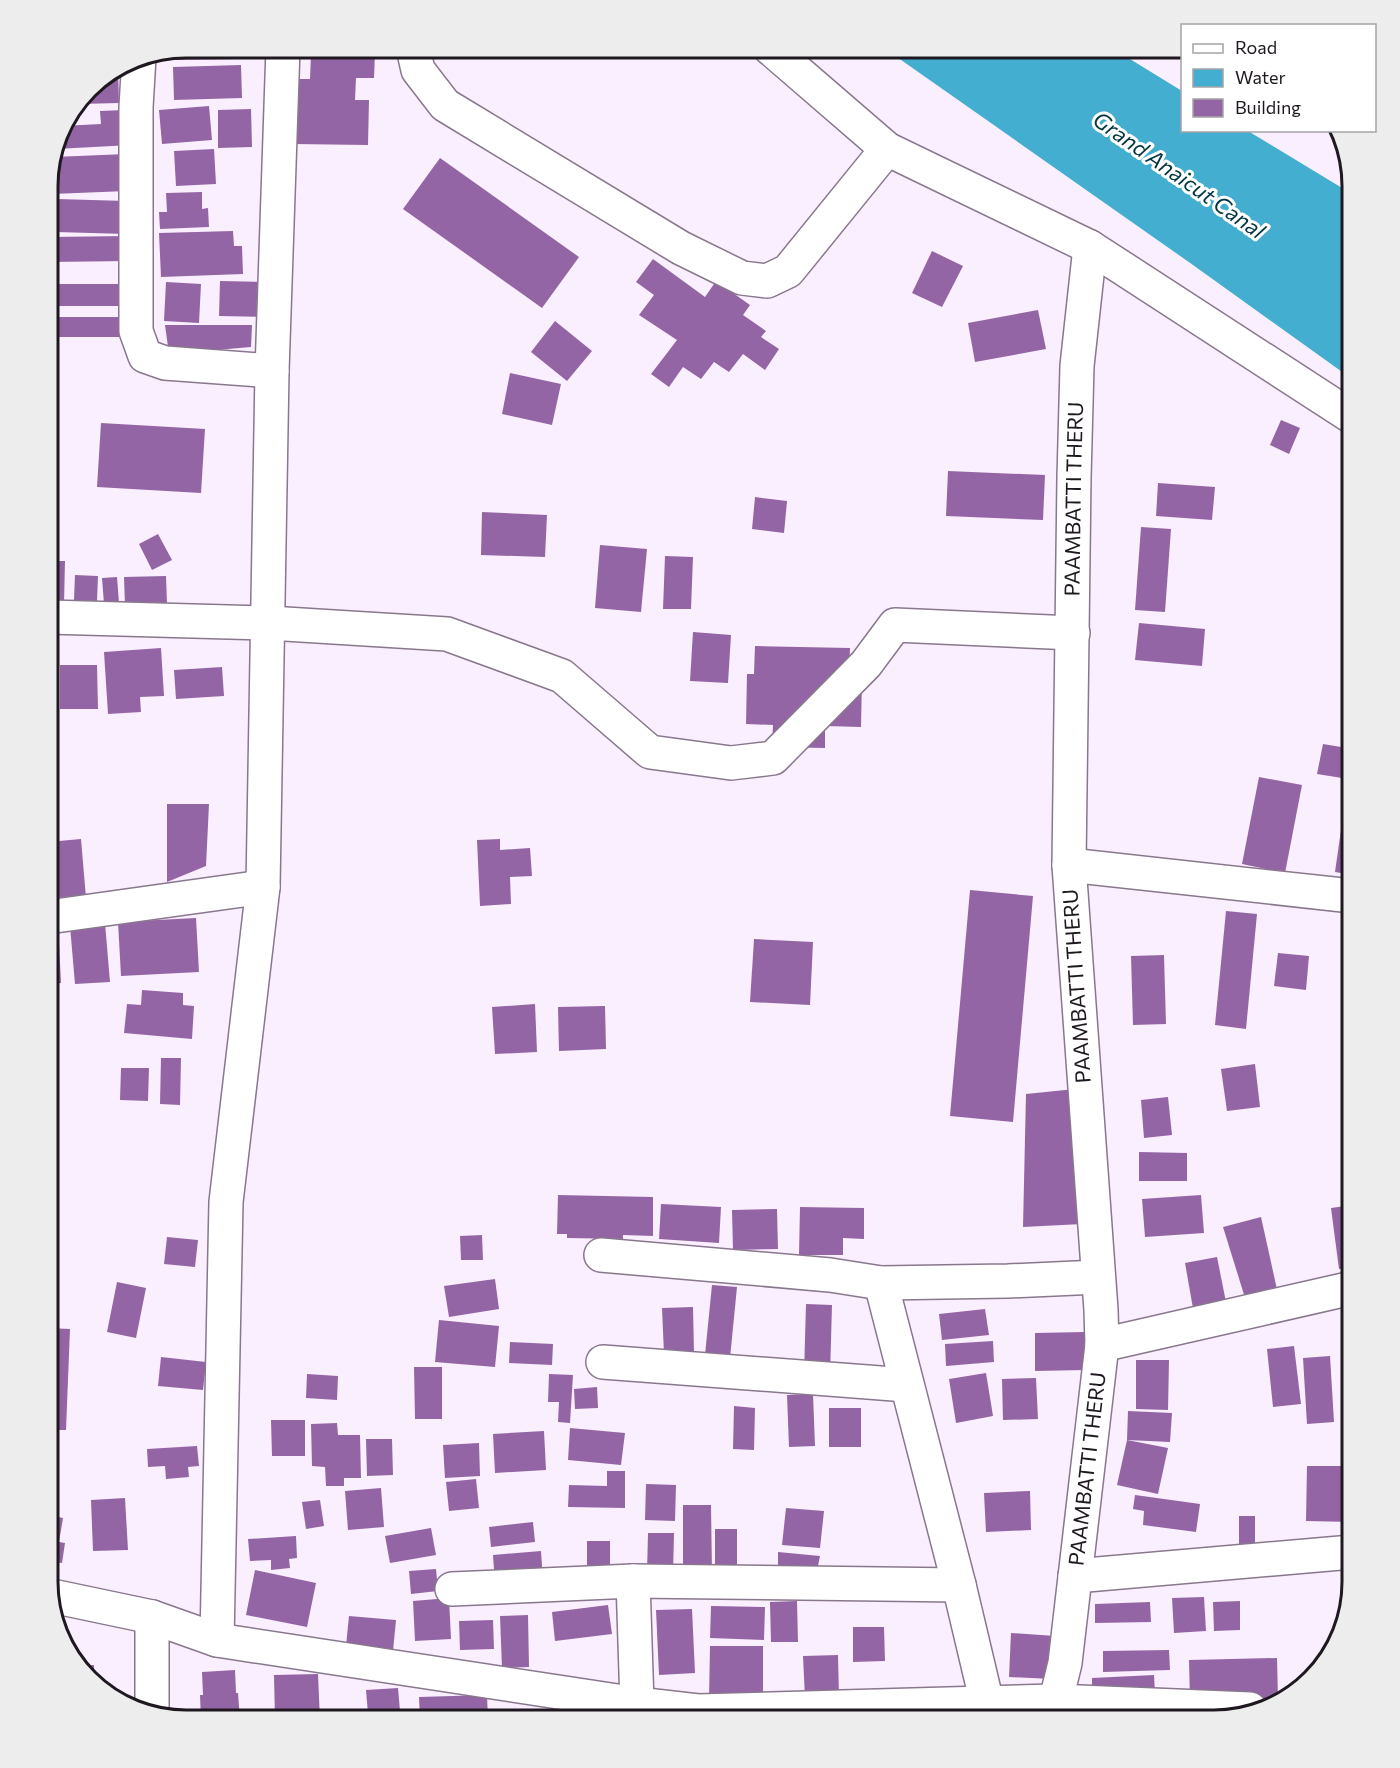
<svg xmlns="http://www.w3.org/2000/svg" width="1400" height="1768" viewBox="0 0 1400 1768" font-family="Commissioner,sans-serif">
	<rect width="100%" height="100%" fill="#faeffe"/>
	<path fill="#43aecf" d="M884,48H1112L1182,91V130L1248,131L1352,194V379L1193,265Z"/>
	<g fill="#9465a4">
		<path d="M187,48H236V59L169,60V51Z"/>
		<path d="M299,48H357V51L375,52L374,78H356L355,100H369L368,145L293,144L294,79H310L311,55L299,54Z"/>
		<path d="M241,65L242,98L174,100L173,67Z"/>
		<path d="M118,68L119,103L79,104L95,83Z"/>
		<path d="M209,106L212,140L162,144L159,110Z"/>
		<path d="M251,109L252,147L218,148V110Z"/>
		<path d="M124,110L131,145L56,149L62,126L101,124L100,111Z"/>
		<path d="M214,149L216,184L176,186L174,151Z"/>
		<path d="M126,154L127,191L52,194L51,166L54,157Z"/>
		<path d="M440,158L579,257L542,308L403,209Z"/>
		<path d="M202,192V209L208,208L209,227L160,229L159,212H167L166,193Z"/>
		<path d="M57,199L126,201V234L56,232Z"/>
		<path d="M233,231L234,246H242L243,274L161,277L159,233Z"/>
		<path d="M130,236V261L48,262V237Z"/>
		<path d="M932,251L963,266L942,307L912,293Z"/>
		<path d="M653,259L705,297L716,281L750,305L743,315L766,331L761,337L779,349L765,370L743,354L729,372L714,362L701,379L683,367L669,387L651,374L677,340L639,315L654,295L636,282Z"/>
		<path d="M220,281L266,282L265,317L219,316Z"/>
		<path d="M166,282L201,284L199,323L164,321Z"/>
		<path d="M48,284H123L122,306H48Z"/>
		<path d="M1038,310L1046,349L975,362L968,323Z"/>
		<rect x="48" y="317" width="77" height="20"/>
		<path d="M555,321L592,351L567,381L531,352Z"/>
		<path d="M165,325H252L251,347L169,354Z"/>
		<path d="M510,373L561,384L552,425L502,414Z"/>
		<path d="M1281,420L1300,428L1289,454L1270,445Z"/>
		<path d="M101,423L205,429L201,493L97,487Z"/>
		<path d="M948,471L1045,475L1043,520L946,516Z"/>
		<path d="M1158,483L1215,487L1212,520L1156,516Z"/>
		<path d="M755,497L787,501L784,533L752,529Z"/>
		<path d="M482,512L547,515L545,557L481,555Z"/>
		<path d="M1141,527L1171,529L1165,612L1135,610Z"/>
		<path d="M158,534L172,560L152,570L139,544Z"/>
		<path d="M600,545L647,549L641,612L595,608Z"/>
		<path d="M665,556L693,557L691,609H663Z"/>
		<path d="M48,561H65L64,604H48Z"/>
		<path d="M75,575L98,576L97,601L74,600Z"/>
		<path d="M166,576L167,604L125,606L124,577Z"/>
		<path d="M117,577L119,603L104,604L102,578Z"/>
		<path d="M1139,623L1205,629L1202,666L1135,660Z"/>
		<path d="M693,632L731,635L728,683L690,681Z"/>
		<path d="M755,646L850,648L849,677H862L861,727L825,726V748L772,747L773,725L746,724L747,674H754Z"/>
		<path d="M161,648L164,696L140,697L141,712L108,714L104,652Z"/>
		<path d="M60,665H97L98,709H60Z"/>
		<path d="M222,667L224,696L176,699L174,670Z"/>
		<path d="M1323,744L1347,748L1342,778L1317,774Z"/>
		<path d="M1259,777L1302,785L1285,873L1242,864Z"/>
		<path d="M167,804H209L206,866L167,882Z"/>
		<path d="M1342,823L1352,825V875L1335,872Z"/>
		<path d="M81,839L86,898L48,901V842Z"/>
		<path d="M500,839V850L530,848L532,876L510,877L511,904L480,906L477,840Z"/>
		<path d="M970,890L1033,896L1013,1122L950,1116Z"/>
		<path d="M1226,911L1257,914L1246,1029L1215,1025Z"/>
		<path d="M196,918L199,972L121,976L118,922Z"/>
		<path d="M105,923L110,982L75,984L70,926Z"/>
		<path d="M754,939L813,942L810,1005L750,1002Z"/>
		<path d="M48,943H59L61,983L48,984Z"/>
		<path d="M1278,953L1309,956L1306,990L1274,986Z"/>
		<path d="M1164,955L1166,1024L1133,1025L1131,956Z"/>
		<path d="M142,990L183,993V1005L194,1006L192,1039L124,1033L127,1004L141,1005Z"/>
		<path d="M535,1004L537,1052L495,1054L492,1007Z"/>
		<path d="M605,1006L606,1049L559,1051L558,1007Z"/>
		<path d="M161,1058H181L180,1105L160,1104Z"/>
		<path d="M1255,1064L1260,1107L1227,1111L1221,1069Z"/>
		<path d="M121,1068H149L148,1101L120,1100Z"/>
		<path d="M1075,1089L1082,1224L1023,1227L1026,1094Z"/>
		<path d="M1168,1097L1172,1135L1144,1138L1141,1100Z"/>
		<rect x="48" y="1151" width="4" height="38"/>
		<path d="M1139,1152L1187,1153V1181H1139Z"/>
		<path d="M558,1195L653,1197V1236L623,1235V1239L567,1238V1234H557Z"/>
		<path d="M1201,1195L1204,1233L1145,1237L1142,1199Z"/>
		<path d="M661,1204L721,1207L719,1243L659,1239Z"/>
		<path d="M1352,1205V1268L1339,1269L1331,1208Z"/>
		<path d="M800,1207L864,1208V1239L843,1238V1255H799Z"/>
		<path d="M777,1209L778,1249L733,1250L732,1210Z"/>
		<path d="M1261,1217L1278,1294L1246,1301L1223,1227Z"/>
		<path d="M482,1235L483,1260H461L460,1236Z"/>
		<path d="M167,1237L198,1240L195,1267L164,1264Z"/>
		<path d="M1217,1257L1227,1307L1194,1314L1185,1263Z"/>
		<path d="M495,1279L499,1309L449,1317L444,1286Z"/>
		<path d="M117,1282L146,1288L136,1338L107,1332Z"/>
		<path d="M712,1285L737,1287L730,1358L705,1355Z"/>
		<path d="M806,1304L832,1305L830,1376L804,1375Z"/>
		<path d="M693,1307L694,1354H664L662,1308Z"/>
		<path d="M985,1309L989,1335L942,1340L939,1314Z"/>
		<path d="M439,1320L499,1326L495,1367L435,1362Z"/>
		<path d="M48,1328L70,1329L66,1430H48Z"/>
		<path d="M1085,1332V1370L1035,1371V1333Z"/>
		<path d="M993,1341L994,1362L946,1366L945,1344Z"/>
		<path d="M510,1342L553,1344L552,1365L509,1363Z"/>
		<path d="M1294,1346L1301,1404L1273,1407L1267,1349Z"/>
		<path d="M1330,1356L1334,1422L1307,1424L1303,1358Z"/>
		<path d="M161,1357L206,1362L203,1390L158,1386Z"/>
		<path d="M1136,1360H1169L1168,1410L1136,1409Z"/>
		<path d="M414,1367H442V1419H415Z"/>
		<path d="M986,1373L993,1416L956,1423L949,1379Z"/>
		<path d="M307,1374L338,1376L337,1400L306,1398Z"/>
		<path d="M549,1374L573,1375L570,1423L558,1422L559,1402H548Z"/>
		<path d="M1036,1378L1038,1419L1003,1420L1002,1379Z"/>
		<path d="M597,1387L598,1408L575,1409L574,1389Z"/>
		<path d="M813,1394L815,1446L789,1447L787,1395Z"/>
		<path d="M734,1406L755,1408L754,1450L733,1449Z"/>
		<rect x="829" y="1408" width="32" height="39"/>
		<path d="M1128,1411L1172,1413L1170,1442L1127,1440Z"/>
		<path d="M271,1420H305V1456H272Z"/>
		<path d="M337,1423L338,1435H360L361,1478H344V1486H326L325,1467L312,1466L311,1424Z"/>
		<path d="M570,1428L625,1433L621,1465L568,1460Z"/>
		<path d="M544,1431L546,1470L495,1473L493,1434Z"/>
		<path d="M366,1439H392L393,1475L367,1476Z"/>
		<path d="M1127,1440L1168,1448L1158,1494L1117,1485Z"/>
		<path d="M479,1443L480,1476L445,1478L443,1445Z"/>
		<path d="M197,1446L199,1466L188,1467L189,1477L166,1479L165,1466L148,1467L147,1449Z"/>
		<path d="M1307,1466H1352V1522L1306,1521Z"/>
		<path d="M607,1471H625V1508L568,1507L569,1485L607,1486Z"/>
		<path d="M476,1479L479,1508L449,1511L446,1482Z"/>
		<path d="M646,1484L676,1485L675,1521L645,1520Z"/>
		<path d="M381,1488L384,1527L348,1530L345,1491Z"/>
		<path d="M1030,1491L1031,1530L986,1532L984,1493Z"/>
		<path d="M1135,1495L1200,1504L1196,1532L1143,1525L1144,1511L1133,1509Z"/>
		<path d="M125,1498L128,1550L93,1551L91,1500Z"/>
		<path d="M320,1500L324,1526L306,1529L302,1502Z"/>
		<path d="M683,1505H711L712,1574H683Z"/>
		<path d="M786,1508L824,1511L820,1548L782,1545Z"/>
		<path d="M48,1515L63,1518L59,1542L65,1543L62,1563L48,1561Z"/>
		<path d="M1239,1516H1255V1546L1239,1547Z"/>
		<path d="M533,1522L535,1542L491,1547L489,1527Z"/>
		<path d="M431,1528L436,1555L390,1563L385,1536Z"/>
		<rect x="715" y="1529" width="22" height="40"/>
		<path d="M648,1533H674L673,1574L647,1573Z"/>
		<path d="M296,1536L297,1558L289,1559L290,1568L271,1570V1560L250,1561L248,1539Z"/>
		<path d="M587,1541H610V1576L587,1577Z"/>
		<path d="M541,1551L543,1581L495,1585L493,1555Z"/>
		<path d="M778,1552L820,1556L817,1571L778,1569Z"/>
		<path d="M436,1569L438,1591L411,1594L409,1571Z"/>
		<path d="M255,1570L316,1583L307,1627L246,1615Z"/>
		<path d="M1352,1575V1582L1346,1604L1344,1576Z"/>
		<path d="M1204,1597L1206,1631L1174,1633L1172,1598Z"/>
		<path d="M449,1598L451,1639L415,1641L413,1601Z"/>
		<path d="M797,1601L798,1642H771L770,1602Z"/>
		<path d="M1240,1601V1630L1214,1631L1213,1602Z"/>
		<path d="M1150,1602L1151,1622L1095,1623V1604Z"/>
		<path d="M608,1605L612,1634L555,1641L552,1612Z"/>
		<path d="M711,1606L765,1607L764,1640L710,1638Z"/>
		<path d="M692,1609L695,1673L659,1675L656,1610Z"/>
		<path d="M528,1615L529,1667L502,1668L500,1616Z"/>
		<path d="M349,1616L396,1620L393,1651L346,1646Z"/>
		<path d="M493,1620L494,1649L460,1650L459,1621Z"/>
		<path d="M853,1627H884L885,1661L853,1662Z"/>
		<path d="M1011,1633L1055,1636L1052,1679L1009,1677Z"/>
		<path d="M710,1646H763V1701H709Z"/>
		<path d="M1169,1650L1170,1670L1103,1672V1651Z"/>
		<path d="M838,1655L839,1697L805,1698L803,1656Z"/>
		<path d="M1277,1658L1278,1699L1190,1701L1189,1660Z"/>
		<path d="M94,1665V1678L80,1666Z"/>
		<path d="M235,1670L236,1693H238L240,1720H201L200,1695H203L202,1672Z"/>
		<path d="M318,1674L320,1720H275L274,1675Z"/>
		<path d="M1154,1675L1155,1693L1092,1697V1678Z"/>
		<path d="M398,1688L400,1711L368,1714L366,1690Z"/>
		<path d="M487,1695L488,1720H420L419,1697Z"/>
	</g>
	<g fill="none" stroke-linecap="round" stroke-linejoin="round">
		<defs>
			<g id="street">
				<path d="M413,48L418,70L445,105L681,248L742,278L767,281L788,271L887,149"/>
				<path d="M139,57L136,107V331L145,356L165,363L272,371"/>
				<path d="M48,617L269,623L447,634L562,676L650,752L731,763L773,758L866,664L895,625L1073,633"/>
				<path d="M1069,865L1352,896"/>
				<path d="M48,917L263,887"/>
				<path d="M601,1255L830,1275L881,1283L1008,1281L1098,1277"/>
				<path d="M881,1283L959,1585L991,1720"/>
				<path d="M1102,1345L1352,1288"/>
				<path d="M603,1362L907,1385"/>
				<path d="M1075,1576L1352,1552"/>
				<path d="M452,1589L633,1581"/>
				<path d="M52,1596L152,1617L217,1640L637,1704L698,1711L1055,1701L1250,1709"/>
				<path d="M152,1617V1712"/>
				<path d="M217,1640L226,1202L263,887L272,371L283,48"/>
				<path d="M637,1704L633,1581L959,1585"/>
				<path id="s1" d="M1051,1720L1065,1663L1102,1345L1101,1310L1069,865L1074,478L1077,366L1090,247"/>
			</g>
			<path id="secondary" d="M770,48L887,149L1090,247L1352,417"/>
		</defs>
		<use href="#street" stroke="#88778d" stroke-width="36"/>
		<use href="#secondary" stroke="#88778d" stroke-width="36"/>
		<use href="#street" stroke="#fff" stroke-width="33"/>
		<use href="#secondary" stroke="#fff" stroke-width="33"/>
	</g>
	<g text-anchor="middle" stroke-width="6" stroke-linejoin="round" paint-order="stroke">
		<g font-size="21" fill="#1f1820" stroke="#fff">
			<text dy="7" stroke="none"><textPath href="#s1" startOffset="1226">PAAMBATTI THERU</textPath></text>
			<text transform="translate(1077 986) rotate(-94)" y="7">PAAMBATTI THERU</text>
			<text dy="7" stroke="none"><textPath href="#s1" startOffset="254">PAAMBATTI THERU</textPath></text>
		</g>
		<g font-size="22" font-style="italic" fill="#033543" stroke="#fff">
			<text transform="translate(1179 175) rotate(35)" y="8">Grand Anaicut Canal</text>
		</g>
	</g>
	<path d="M0 0H1400V1768H0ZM186 58H1214A128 128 0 0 1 1342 186V1582A128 128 0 0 1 1214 1710H186A128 128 0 0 1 58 1582V186A128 128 0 0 1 186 58Z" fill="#ededed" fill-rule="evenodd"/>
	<path fill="none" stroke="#1f1820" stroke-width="3" d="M186 58H1214A128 128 0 0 1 1342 186V1582A128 128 0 0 1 1214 1710H186A128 128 0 0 1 58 1582V186A128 128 0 0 1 186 58Z"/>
	<rect x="1181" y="24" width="195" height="108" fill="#ffffff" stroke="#a5a3a6" stroke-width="1.5"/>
	<rect x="1193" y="44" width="30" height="9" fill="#ffffff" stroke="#a5a3a6" stroke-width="1.5"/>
	<text x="1235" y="54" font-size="18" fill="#1f1820">Road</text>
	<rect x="1193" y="69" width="30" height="18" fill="#43aecf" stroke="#a5a3a6" stroke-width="1.5"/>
	<text x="1235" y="84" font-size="18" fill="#1f1820">Water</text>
	<rect x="1193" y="99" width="30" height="18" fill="#9465a4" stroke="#a5a3a6" stroke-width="1.5"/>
	<text x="1235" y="114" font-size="18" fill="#1f1820">Building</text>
</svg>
